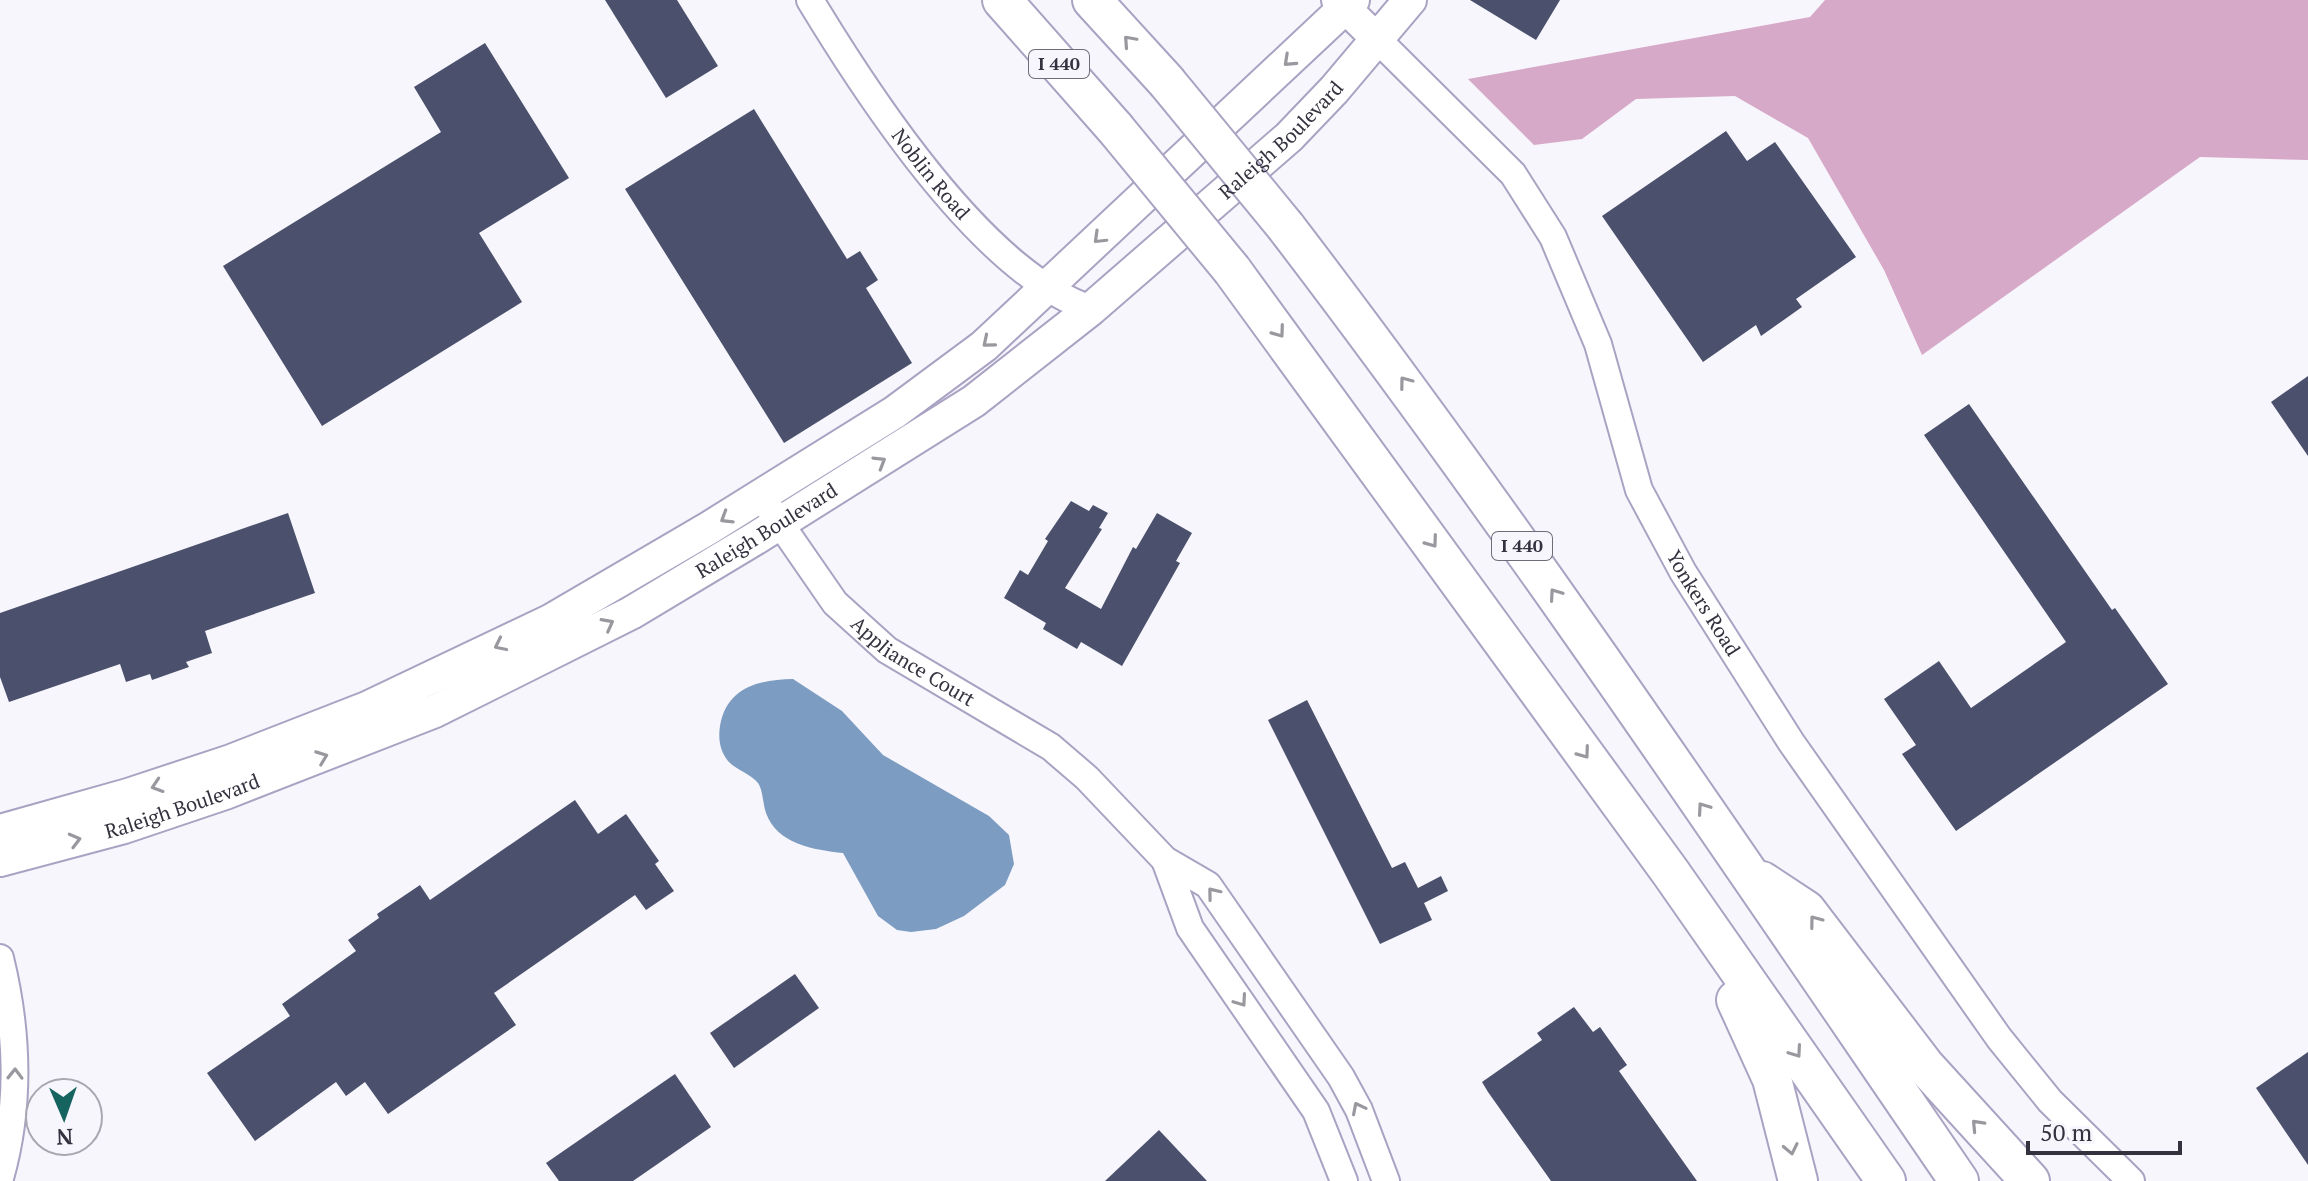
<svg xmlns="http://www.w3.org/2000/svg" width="2308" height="1181" viewBox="0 0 2308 1181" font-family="'PT Serif',serif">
	<rect width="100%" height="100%" fill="#f7f6fd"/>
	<path fill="#d7a9c8" d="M1825,0H2308V160L2200,157L1922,355L1884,270L1808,138L1735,96L1636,99L1582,139L1534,145L1468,79L1810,17Z"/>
	<path fill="#7d9cc2" d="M793,679L842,711L883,755L989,816L1009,835L1014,864L1005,885L964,916L936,929L911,932L897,930L878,916L843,853C814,850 777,844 766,813C763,805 763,790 758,783C751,774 736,770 728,761C720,751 718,739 720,726C727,687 758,680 793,679Z"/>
	<g fill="#4b506c">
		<path d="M605,0H677L718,66L666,98Z"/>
		<path d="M1470,0H1560L1536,40Z"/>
		<path d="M485,43L569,178L479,233L522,302L322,426L223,266L441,132L414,87Z"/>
		<path d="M754,109L847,259L860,251L878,280L866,288L912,363L784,443L625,189Z"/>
		<path d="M1726,131L1747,161L1775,142L1856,257L1796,299L1802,307L1761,336L1756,325L1703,362L1602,216Z"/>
		<path d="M2308,376V456L2271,402Z"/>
		<path d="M1969,404L2112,610L2115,608L2168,684L1956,831L1902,754L1916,745L1884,699L1939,661L1971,708L2066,642L1924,435Z"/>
		<path d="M1071,501L1089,511L1093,505L1108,513L1099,528L1102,529L1065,588L1101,609L1133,547L1136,549L1157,513L1192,533L1176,561L1180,563L1122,666L1081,642L1077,649L1043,629L1046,623L1004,598L1020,570L1028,575L1048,541L1045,539Z"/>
		<path d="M288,513L315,593L205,631L212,653L186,662L189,667L152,680L150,674L126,682L120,664L9,702L0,677V613Z"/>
		<path d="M1307,700L1392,868L1405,862L1418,888L1441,876L1448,891L1424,903L1432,920L1380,944L1268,720Z"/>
		<path d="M575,800L598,834L626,814L659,861L655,864L674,891L646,910L635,895L494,993L516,1025L388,1114L365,1082L346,1096L336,1082L255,1141L207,1073L290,1016L282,1004L356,951L348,940L379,918L377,914L420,885L430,900Z"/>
		<path d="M795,974L819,1008L734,1068L710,1033Z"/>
		<path d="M1574,1007L1593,1032L1600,1027L1627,1065L1619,1071L1697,1181H1551L1488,1092L1482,1082L1542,1040L1537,1033Z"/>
		<path d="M2308,1052V1165L2256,1088Z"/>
		<path d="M675,1074L711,1127L633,1181H559L546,1163Z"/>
		<path d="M1159,1130L1207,1181H1105Z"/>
	</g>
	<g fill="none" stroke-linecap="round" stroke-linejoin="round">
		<defs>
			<g id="tertiary">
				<path id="s1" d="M810,0C868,96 983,273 1091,309"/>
				<path id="s2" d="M1377,39L1513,174L1553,237L1598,344L1639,490L1683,572L1791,742L1999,1038L2050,1101L2131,1181"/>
				<path id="s3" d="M761,496L835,603L887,650L1051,747L1087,778L1165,860L1208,885L1341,1077L1359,1110L1386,1181"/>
				<path d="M1165,860L1190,928L1316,1111L1344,1181"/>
				<path d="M0,958C18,1032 21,1104 0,1178"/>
			</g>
			<path id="secondary" d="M1337,0L1377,39"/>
			<g id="primary">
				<path d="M0,831L128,795L231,761L367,708L550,621L709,528L895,412L984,346L1353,0"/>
				<path id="s4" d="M0,860L124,827L225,793L435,711L631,613L756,538L974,401L1091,309L1289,137L1334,90L1410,0"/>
			</g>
			<g id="motorway">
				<path d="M1002,0L1115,128"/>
				<path d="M1092,0L1166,81"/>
				<path d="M1286,227C1523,537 1739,860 1959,1181"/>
				<path d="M1232,270L1671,873L1886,1181"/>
				<path d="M1762,881L1806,910L1925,1066L2030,1181"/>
				<path d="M1736,1000L1772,1079L1798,1181"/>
			</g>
		</defs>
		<use href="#tertiary" stroke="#aaa2c2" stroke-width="30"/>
		<use href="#secondary" stroke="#aaa2c2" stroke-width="34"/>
		<use href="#primary" stroke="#aaa2c2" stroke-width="36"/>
		<use href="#motorway" stroke="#aaa2c2" stroke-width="42"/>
		<use href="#tertiary" stroke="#fff" stroke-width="26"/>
		<use href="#secondary" stroke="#fff" stroke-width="30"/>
		<use href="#primary" stroke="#fff" stroke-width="32"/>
		<use href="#motorway" stroke="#fff" stroke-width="38"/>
		<defs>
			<g id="motorway-bridge">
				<path d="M1166,81L1286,227"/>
				<path d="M1115,128L1232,270"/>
			</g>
		</defs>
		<use href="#motorway-bridge" stroke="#aaa2c2" stroke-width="42" stroke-linecap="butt"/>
		<use href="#motorway-bridge" stroke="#fff" stroke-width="38"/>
	</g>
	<defs><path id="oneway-chevron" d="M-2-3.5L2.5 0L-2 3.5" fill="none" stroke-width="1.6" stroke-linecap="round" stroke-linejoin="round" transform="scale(2)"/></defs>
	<g stroke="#9a989f">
		<use href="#oneway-chevron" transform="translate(1129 41) rotate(-132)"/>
		<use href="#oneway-chevron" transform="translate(1289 61) rotate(137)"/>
		<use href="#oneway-chevron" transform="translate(1099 238) rotate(136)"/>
		<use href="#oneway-chevron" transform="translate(1279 332) rotate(54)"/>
		<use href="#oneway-chevron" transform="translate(988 342) rotate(140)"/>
		<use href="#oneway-chevron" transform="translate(1405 382) rotate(-127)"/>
		<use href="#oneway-chevron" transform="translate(880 462) rotate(-31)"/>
		<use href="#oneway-chevron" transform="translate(726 518) rotate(148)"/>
		<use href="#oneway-chevron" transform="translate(1432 542) rotate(54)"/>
		<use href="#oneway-chevron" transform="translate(1555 594) rotate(-125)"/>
		<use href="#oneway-chevron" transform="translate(608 624) rotate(-28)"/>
		<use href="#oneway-chevron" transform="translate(500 645) rotate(154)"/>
		<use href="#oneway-chevron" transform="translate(1584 753) rotate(54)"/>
		<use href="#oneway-chevron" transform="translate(322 757) rotate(-21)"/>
		<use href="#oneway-chevron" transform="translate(157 786) rotate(162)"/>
		<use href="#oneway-chevron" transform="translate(1703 808) rotate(-125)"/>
		<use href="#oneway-chevron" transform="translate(75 840) rotate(-15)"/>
		<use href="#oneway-chevron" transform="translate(1213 893) rotate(-129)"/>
		<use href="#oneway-chevron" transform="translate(1815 921) rotate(-127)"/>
		<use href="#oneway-chevron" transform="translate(1241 1001) rotate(55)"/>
		<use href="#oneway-chevron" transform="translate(1796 1052) rotate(55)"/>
		<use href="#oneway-chevron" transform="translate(15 1074) rotate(-89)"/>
		<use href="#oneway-chevron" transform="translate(1358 1108) rotate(-117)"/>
		<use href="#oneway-chevron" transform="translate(1977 1125) rotate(-133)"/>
		<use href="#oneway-chevron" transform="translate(1791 1149) rotate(78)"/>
	</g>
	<g text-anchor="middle" stroke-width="8" stroke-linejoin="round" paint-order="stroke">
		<g fill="#f7f6fd" stroke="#6f6d78" stroke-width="2">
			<rect x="1029" y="50" width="60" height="28" rx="6"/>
			<rect x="1492" y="532" width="60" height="28" rx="6"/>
		</g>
		<g font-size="18" font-weight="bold" fill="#35323f">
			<text x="1059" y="70">I 440</text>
			<text x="1522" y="552">I 440</text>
		</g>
		<g font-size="20" fill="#35323f" stroke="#f7f6fd">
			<text dy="7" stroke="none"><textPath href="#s4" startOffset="1486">Raleigh Boulevard</textPath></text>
			<text dy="7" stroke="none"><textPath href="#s1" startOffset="212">Noblin Road</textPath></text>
			<text dy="7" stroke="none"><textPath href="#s4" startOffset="838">Raleigh Boulevard</textPath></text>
			<text dy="7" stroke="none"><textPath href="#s2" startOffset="664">Yonkers Road</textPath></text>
			<text dy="7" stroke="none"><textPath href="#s3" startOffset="228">Appliance Court</textPath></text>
			<text dy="7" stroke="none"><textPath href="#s4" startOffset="190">Raleigh Boulevard</textPath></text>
		</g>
	</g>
	<g transform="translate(64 1117) rotate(178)"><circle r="38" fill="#f7f6fd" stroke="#a9a8b1" stroke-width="2"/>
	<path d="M0-6L14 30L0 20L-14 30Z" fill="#166460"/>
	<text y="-12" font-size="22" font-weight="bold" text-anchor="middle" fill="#35323f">N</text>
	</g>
	<path d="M2028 1141v12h152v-12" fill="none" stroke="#35323f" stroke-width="4"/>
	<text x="2040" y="1141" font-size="24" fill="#35323f" stroke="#f7f6fd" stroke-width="6" paint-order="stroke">50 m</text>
</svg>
